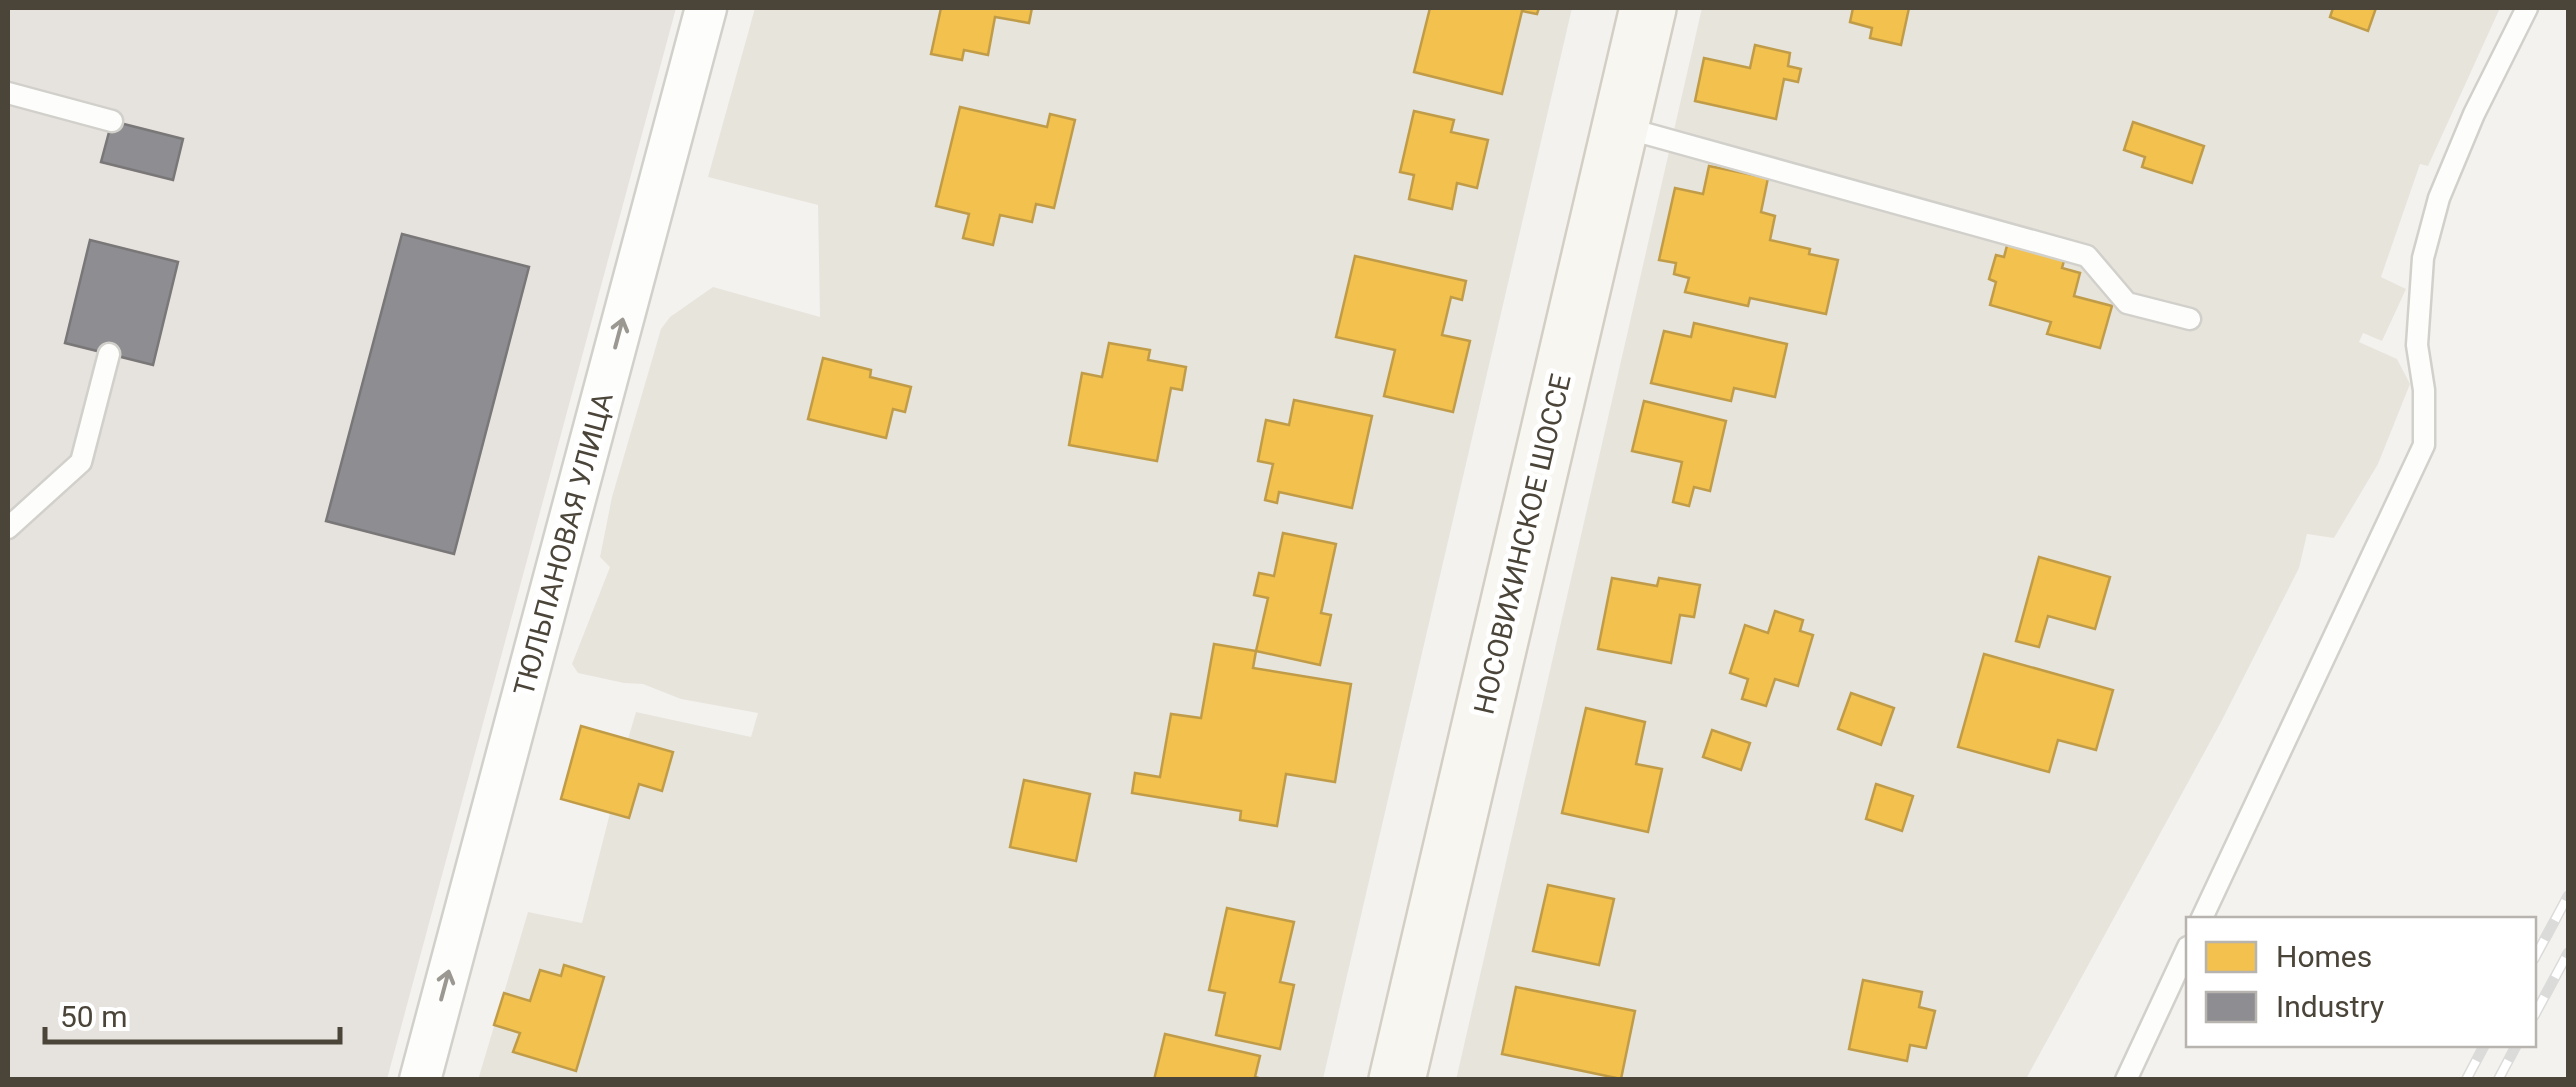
<svg xmlns="http://www.w3.org/2000/svg" width="2576" height="1087" viewBox="0 0 2576 1087" font-family="Roboto,sans-serif">
	<rect width="100%" height="100%" fill="#f4f2ee"/>
	<g fill="#e7e4dc">
		<path d="M755,8H1572L1323,1079L478,1080L528,912L582,923L610,813L561,799L581,726L628,739L636,712L751,737L758,713L681,699L643,684L624,683L578,673L572,664L610,567L600,557L612,497L661,329L670,317L713,287L820,317L818,205L708,177Z"/>
		<path d="M1702,8H2500L2428,166L2420,164L2381,277L2406,289L2382,341L2363,333L2359,342L2397,359L2410,384L2378,464L2334,538L2307,534L2299,568L2221,722L2026,1079L1456,1080Z"/>
	</g>
	<path fill="#e6e2de" d="M8,8H676L387,1079H8Z"/>
	<g fill="#f2c14e" stroke="#c09c48" stroke-width="2.5">
		<path d="M941,8H1032L1029,23L995,17L988,55L964,50L962,60L931,54Z"/>
		<path d="M1430,8H1539L1537,14L1522,11L1502,94L1414,72Z"/>
		<path d="M1853,8H1909L1901,45L1870,38L1872,28L1850,22Z"/>
		<path d="M2333,8H2376L2368,31L2330,17Z"/>
		<path d="M1755,45L1790,53L1788,66L1801,69L1798,82L1784,79L1776,119L1695,101L1704,58L1750,68Z"/>
		<path d="M960,107L1047,127L1050,114L1075,120L1054,208L1036,204L1032,222L1000,215L993,245L963,238L969,214L936,206Z"/>
		<path d="M1414,111L1454,120L1451,132L1488,140L1477,188L1457,183L1452,209L1409,199L1414,175L1400,172Z"/>
		<path d="M2133,122L2204,146L2192,183L2142,167L2145,157L2124,150Z"/>
		<path d="M1709,166L1768,178L1761,212L1775,216L1770,240L1810,249L1809,254L1838,260L1826,314L1750,298L1748,306L1685,292L1689,278L1674,274L1676,263L1659,260L1675,188L1703,194Z"/>
		<path d="M2009,238L2066,254L2062,268L2080,273L2074,296L2112,306L2100,348L2047,334L2051,322L1990,305L1996,282L1989,279L1996,255L2004,257Z"/>
		<path d="M1355,256L1466,281L1462,300L1451,297L1442,335L1470,341L1453,412L1384,396L1395,350L1336,337Z"/>
		<path d="M1694,323L1787,344L1775,397L1734,388L1731,401L1651,383L1664,331L1691,337Z"/>
		<path d="M1109,343L1150,350L1148,360L1186,367L1182,390L1171,388L1157,461L1069,445L1082,373L1102,377Z"/>
		<path d="M823,358L871,370L870,377L911,387L905,412L893,409L886,438L808,419Z"/>
		<path d="M1294,400L1372,416L1352,508L1279,492L1277,503L1265,500L1273,464L1258,461L1266,420L1289,425Z"/>
		<path d="M1644,401L1726,421L1710,491L1694,487L1689,506L1673,502L1682,462L1632,451Z"/>
		<path d="M1283,533L1336,544L1321,613L1331,615L1320,665L1256,651L1268,598L1254,595L1259,573L1274,576Z"/>
		<path d="M2039,557L2110,577L2095,629L2048,616L2039,647L2016,641Z"/>
		<path d="M1612,578L1657,586L1659,578L1700,585L1694,617L1680,615L1671,663L1598,649Z"/>
		<path d="M1775,611L1803,620L1800,631L1813,635L1798,686L1775,679L1766,706L1742,699L1748,679L1730,673L1745,625L1768,633Z"/>
		<path d="M1214,644L1256,651L1253,668L1351,684L1335,782L1286,774L1277,826L1240,820L1241,811L1132,793L1135,773L1160,777L1171,714L1201,718Z"/>
		<path d="M1984,654L2113,690L2096,750L2058,740L2049,772L1958,747Z"/>
		<path d="M1851,693L1894,708L1881,745L1838,729Z"/>
		<path d="M1586,708L1645,722L1636,764L1662,769L1648,832L1562,813Z"/>
		<path d="M581,726L673,752L662,791L639,784L629,818L561,799Z"/>
		<path d="M1712,730L1750,743L1741,770L1703,757Z"/>
		<path d="M1024,780L1090,794L1076,861L1010,847Z"/>
		<path d="M1876,784L1913,796L1902,831L1866,819Z"/>
		<path d="M1548,885L1614,899L1599,965L1533,951Z"/>
		<path d="M1227,908L1294,922L1280,982L1294,985L1280,1049L1216,1035L1225,993L1209,990Z"/>
		<path d="M564,965L604,977L576,1071L513,1052L520,1033L494,1025L504,993L530,1001L540,970L561,976Z"/>
		<path d="M1863,980L1922,992L1919,1007L1935,1011L1926,1048L1910,1045L1907,1061L1849,1049Z"/>
		<path d="M1516,987L1635,1011L1621,1079L1502,1054Z"/>
		<path d="M1165,1034L1260,1056L1255,1077L1265,1080H1154Z"/>
	</g>
	<g fill="#8d8d92" stroke="#797777" stroke-width="2.5">
		<path d="M112,121L183,139L173,180L101,162Z"/>
		<path d="M402,234L529,267L454,554L326,521Z"/>
		<path d="M90,240L178,262L153,365L65,343Z"/>
	</g>
	<g fill="none" stroke-linecap="round" stroke-linejoin="round">
		<defs>
			<g id="lane">
				<path d="M8,93L112,121"/>
				<path d="M1622,127L2087,256L2127,303L2190,319"/>
				<path d="M8,528L81,462L109,354"/>
				<path d="M2201,920L2424,445V390L2417,345L2423,258L2439,198L2474,114L2527,8"/>
				<path d="M2126,1080L2188,947"/>
			</g>
			<path id="street" d="M420,1080L706,8"/>
			<path id="secondary" d="M1397,1080L1648,8"/>
		</defs>
		<use href="#lane" stroke="#d2d0cb" stroke-width="25"/>
		<use href="#street" stroke="#d2d0cb" stroke-width="45"/>
		<use href="#secondary" stroke="#d3cfc5" stroke-width="60"/>
		<use href="#lane" stroke="#fdfdfc" stroke-width="20"/>
		<use href="#street" stroke="#fdfdfc" stroke-width="40"/>
		<use href="#secondary" stroke="#f7f6f1" stroke-width="55"/>
		<defs>
			<g id="rail">
				<path d="M2534,959L2568,896"/>
				<path d="M2534,1016L2568,953"/>
				<path d="M2466,1080L2485,1044"/>
				<path d="M2498,1080L2517,1044"/>
			</g>
		</defs>
		<use href="#rail" stroke="#dbdbda" stroke-width="11"/>
		<use href="#rail" stroke="#fff" stroke-width="8" stroke-dasharray="22" stroke-linecap="butt"/>
	</g>
	<defs><path id="oneway-shaft" d="M-6 0H5M1.5-3L5.5 0L1.5 3" fill="none" stroke-width="1.6" stroke-linecap="round" stroke-linejoin="round" transform="scale(2.5)"/></defs>
	<g stroke="#9b9791">
		<use href="#oneway-shaft" transform="translate(619 333) rotate(-75)"/>
		<use href="#oneway-shaft" transform="translate(445 985) rotate(-75)"/>
	</g>
	<g text-anchor="middle" stroke-width="10" stroke-linejoin="round" paint-order="stroke">
		<g font-size="28" fill="#4b4439" stroke="#fff">
			<text transform="translate(563 544) rotate(-75)" y="10">ТЮЛЬПАНОВАЯ УЛИЦА</text>
			<text transform="translate(1522 544) rotate(-77)" y="10">НОСОВИХИНСКОЕ ШОССЕ</text>
		</g>
	</g>
	<rect width="2576" height="1087" fill="none" stroke="#4b4439" stroke-width="20"/>
	<rect x="2186" y="917" width="350" height="130" fill="#ffffff" stroke="#b7b4b0" stroke-width="2.5"/>
	<rect x="2206" y="942" width="50" height="30" fill="#f2c14e" stroke="#b7b4b0" stroke-width="2.5"/>
	<text x="2276" y="967" font-size="30" fill="#4b4439">Homes</text>
	<rect x="2206" y="992" width="50" height="30" fill="#8d8d92" stroke="#b7b4b0" stroke-width="2.5"/>
	<text x="2276" y="1017" font-size="30" fill="#4b4439">Industry</text>
	<path d="M45 1027v15h295v-15" fill="none" stroke="#4b4439" stroke-width="5"/>
	<text x="60" y="1027" font-size="30" fill="#4b4439" stroke="#ffffff" stroke-width="8" paint-order="stroke">50 m</text>
</svg>
